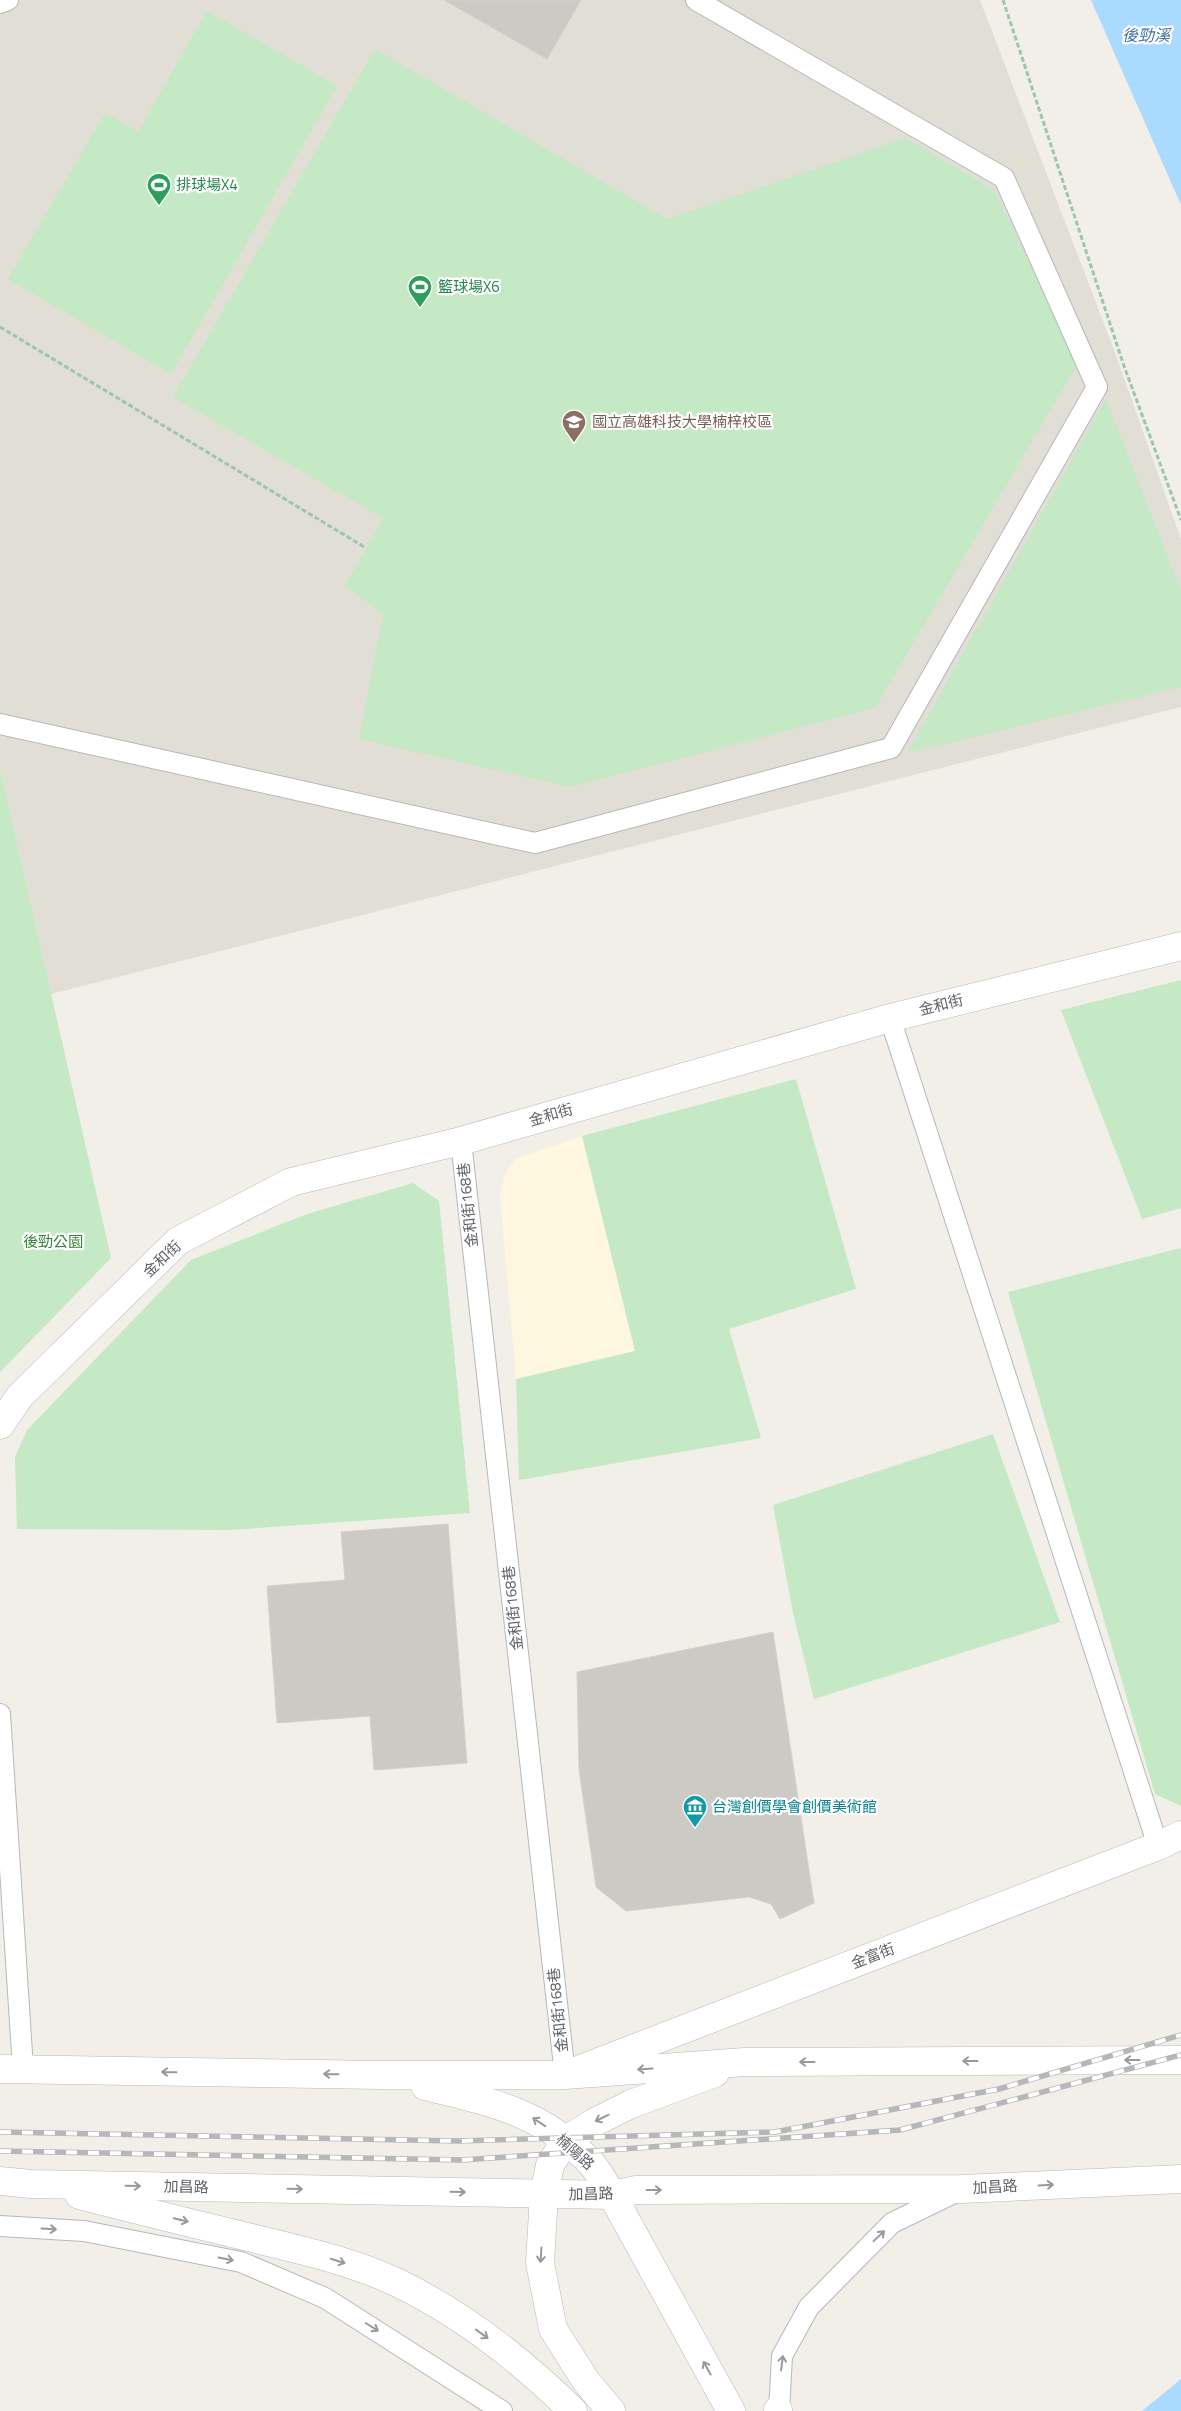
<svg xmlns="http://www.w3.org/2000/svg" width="1181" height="2411" viewBox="0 0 1181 2411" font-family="'Titillium Web','Noto Sans TC',sans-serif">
	<rect width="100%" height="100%" fill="#f1efe8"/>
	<path fill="#fef7e0" d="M582,1136L635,1351L516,1379L500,1195L504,1176L516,1158Z"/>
	<path fill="#e1ded6" d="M0,0H980L1113,347L1181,539V707L51,994L0,768Z"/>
	<g fill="#c5e8c5">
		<path d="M207,11L337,86L171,374L8,279L105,113L138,132Z"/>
		<path d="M375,49L667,219L906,138L994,190L1078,363L875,708L570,787L359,739L383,614L345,586L383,518L173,397Z"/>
		<path d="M1106,399L1181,591V687L907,753Z"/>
		<path d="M0,768L111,1258L0,1372Z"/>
		<path d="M1181,980V1208L1142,1219L1061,1010Z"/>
		<path d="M796,1079L856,1289L729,1329L761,1438L519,1480L516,1379L635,1351L582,1136Z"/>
		<path d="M413,1183L439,1201L470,1513L230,1530L17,1529L15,1457L27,1430L191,1260L307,1214Z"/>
		<path d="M1181,1248V1806L1155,1794L1008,1292Z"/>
		<path d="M993,1434L1060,1622L814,1699L793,1613L773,1505Z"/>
	</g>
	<g fill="#aadaff">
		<path d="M1091,0H1181V205Z"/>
		<path d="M1181,2379V2411H1142Z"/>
	</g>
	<g fill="#cccac5" stroke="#d6d1c6">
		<path d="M444,0H581L547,59Z"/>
		<path d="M448,1524L467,1763L374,1770L370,1716L277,1723L267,1586L345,1580L341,1532Z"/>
		<path d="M773,1632L814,1903L780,1919L771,1904L749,1897L626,1911L596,1887L579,1770L577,1672Z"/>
	</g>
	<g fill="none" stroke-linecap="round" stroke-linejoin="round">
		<defs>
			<g id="service">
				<path d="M0,3L8,0"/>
				<path d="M0,724L535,843L891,748L1097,387L1004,178L696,0"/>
				<path d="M890,1018L1158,1846"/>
				<path d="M461,1141L565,2075"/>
				<path d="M0,1714L23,2069"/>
				<path d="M0,2226L84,2231L241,2262L325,2298L502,2411"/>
				<path d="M779,2411L782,2356L809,2307L892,2223L958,2191"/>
			</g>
			<g id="minor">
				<path d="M0,1425L20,1396L178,1241L291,1182L461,1141L890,1018L1181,946"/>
				<path d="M573,2072L1158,1846L1181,1835"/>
			</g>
			<g id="tertiary">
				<path d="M0,2069L380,2075H565L745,2062L1181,2060"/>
				<path d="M425,2086C491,2102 542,2112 591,2163C599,2172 606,2185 612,2195L731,2411"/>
				<path d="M0,2181L31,2184L612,2195L636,2190L962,2189L1181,2179"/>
				<path d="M79,2195C137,2210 194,2224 252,2238C301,2250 351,2261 396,2282C463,2314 521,2360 573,2411"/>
				<path d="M611,2411L586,2381L553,2329L540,2263L544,2194L550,2165L566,2140L595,2122L631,2104L715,2073"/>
				<path d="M778,2411V2410"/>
			</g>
		</defs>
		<use href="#service" stroke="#b5b8bc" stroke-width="22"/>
		<use href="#minor" stroke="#b5b8bc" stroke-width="29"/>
		<use href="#tertiary" stroke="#b5b8bc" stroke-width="29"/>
		<g stroke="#9cc7a9" stroke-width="3" stroke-dasharray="5 2.5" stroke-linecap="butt">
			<path d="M1003,0L1124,366L1181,520"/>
			<path d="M0,327L366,548"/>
		</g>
		<use href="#service" stroke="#fff" stroke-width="20"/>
		<use href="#minor" stroke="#fff" stroke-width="28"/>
		<use href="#tertiary" stroke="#fff" stroke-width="28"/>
		<defs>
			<g id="rail">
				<path d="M0,2132L458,2141L775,2132L999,2089L1181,2035"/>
				<path d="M0,2151L462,2160L900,2130L1181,2055"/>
			</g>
		</defs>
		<use href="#rail" stroke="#b6b7b8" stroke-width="5.5"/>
		<use href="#rail" stroke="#fff" stroke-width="4" stroke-dasharray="11" stroke-linecap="butt"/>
	</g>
	<defs><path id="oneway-shaft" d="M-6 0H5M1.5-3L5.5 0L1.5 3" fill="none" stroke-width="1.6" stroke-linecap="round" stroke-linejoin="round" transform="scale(1.25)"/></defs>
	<g stroke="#979a9d">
		<use href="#oneway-shaft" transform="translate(1132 2060) rotate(180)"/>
		<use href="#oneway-shaft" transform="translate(970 2061) rotate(180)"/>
		<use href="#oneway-shaft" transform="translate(807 2062) rotate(180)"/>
		<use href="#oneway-shaft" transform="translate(645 2069) rotate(176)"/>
		<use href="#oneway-shaft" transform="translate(169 2072) rotate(-179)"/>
		<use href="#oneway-shaft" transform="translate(331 2074) rotate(-179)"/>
		<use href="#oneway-shaft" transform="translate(602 2118) rotate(154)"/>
		<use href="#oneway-shaft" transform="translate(539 2122) rotate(-147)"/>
		<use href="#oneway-shaft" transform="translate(1046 2185) rotate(-3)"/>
		<use href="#oneway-shaft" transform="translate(133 2186) rotate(1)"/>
		<use href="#oneway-shaft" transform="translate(295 2189) rotate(1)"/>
		<use href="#oneway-shaft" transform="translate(654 2190)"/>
		<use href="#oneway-shaft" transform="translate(458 2192) rotate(1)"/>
		<use href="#oneway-shaft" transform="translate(181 2220) rotate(14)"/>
		<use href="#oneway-shaft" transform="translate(49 2229) rotate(3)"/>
		<use href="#oneway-shaft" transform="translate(879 2236) rotate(-43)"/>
		<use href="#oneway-shaft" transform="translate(541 2255) rotate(93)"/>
		<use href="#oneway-shaft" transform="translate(226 2259) rotate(11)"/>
		<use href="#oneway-shaft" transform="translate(338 2261) rotate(18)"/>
		<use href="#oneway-shaft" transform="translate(372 2327) rotate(32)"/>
		<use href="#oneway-shaft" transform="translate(482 2334) rotate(36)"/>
		<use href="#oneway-shaft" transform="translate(782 2363) rotate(-83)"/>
		<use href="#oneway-shaft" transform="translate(707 2368) rotate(-119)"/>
	</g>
	<defs>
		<symbol id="stadium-pin" viewBox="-11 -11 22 30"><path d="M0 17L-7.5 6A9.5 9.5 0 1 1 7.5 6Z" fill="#2e9e5b" stroke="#fff"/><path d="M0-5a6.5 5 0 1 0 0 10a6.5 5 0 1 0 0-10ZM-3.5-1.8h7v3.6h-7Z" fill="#fff"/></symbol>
		<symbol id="university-pin" viewBox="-11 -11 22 30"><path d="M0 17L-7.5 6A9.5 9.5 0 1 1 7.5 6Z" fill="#8d6e63" stroke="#fff"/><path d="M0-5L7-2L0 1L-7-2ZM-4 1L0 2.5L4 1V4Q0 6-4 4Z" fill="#fff"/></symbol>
		<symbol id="museum-pin" viewBox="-11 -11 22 30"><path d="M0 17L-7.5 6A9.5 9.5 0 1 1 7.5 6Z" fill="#0f9aa8" stroke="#fff"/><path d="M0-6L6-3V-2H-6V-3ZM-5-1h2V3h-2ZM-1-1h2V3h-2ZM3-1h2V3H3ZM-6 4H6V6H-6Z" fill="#fff"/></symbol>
	</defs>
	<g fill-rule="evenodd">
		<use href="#stadium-pin" x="145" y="171" width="28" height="38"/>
		<use href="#stadium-pin" x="406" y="273" width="28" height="38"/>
		<use href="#university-pin" x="560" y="408" width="28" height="38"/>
		<use href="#museum-pin" x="681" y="1793" width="28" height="38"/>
	</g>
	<g text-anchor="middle" stroke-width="4.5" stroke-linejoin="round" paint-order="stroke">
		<g font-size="15" fill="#27864d" stroke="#fff" text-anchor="start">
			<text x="176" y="190">排球場X4</text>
			<text x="438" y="292">籃球場X6</text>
		</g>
		<g font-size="15" fill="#785e54" stroke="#fff" text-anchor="start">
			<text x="592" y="427">國立高雄科技大學楠梓校區</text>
		</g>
		<g font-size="15" fill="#5f6368" stroke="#fff">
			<text transform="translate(941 1005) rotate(-14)" y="5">金和街</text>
			<text transform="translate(551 1115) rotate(-16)" y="5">金和街</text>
			<text transform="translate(468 1205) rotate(-96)" y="5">金和街168巷</text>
			<text transform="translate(162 1259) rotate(-43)" y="5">金和街</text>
			<text transform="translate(513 1608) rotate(-96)" y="5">金和街168巷</text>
			<text transform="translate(873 1956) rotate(-21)" y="5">金富街</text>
			<text transform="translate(558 2010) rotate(-96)" y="5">金和街168巷</text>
			<text transform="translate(575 2152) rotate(42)" y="5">楠陽路</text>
			<text transform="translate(186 2187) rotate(1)" y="5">加昌路</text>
			<text transform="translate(995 2187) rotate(-3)" y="5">加昌路</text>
			<text transform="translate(591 2194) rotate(-1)" y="5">加昌路</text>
		</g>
		<g font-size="15" fill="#348238" stroke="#fff">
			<text x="53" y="1247">後勁公園</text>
		</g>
		<g font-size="15" fill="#0d838f" stroke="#fff" text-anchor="start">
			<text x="712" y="1812">台灣創價學會創價美術館</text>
		</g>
		<g font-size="16" font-style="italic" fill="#4174aa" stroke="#fff">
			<text x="1146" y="41">後勁溪</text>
		</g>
	</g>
</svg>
